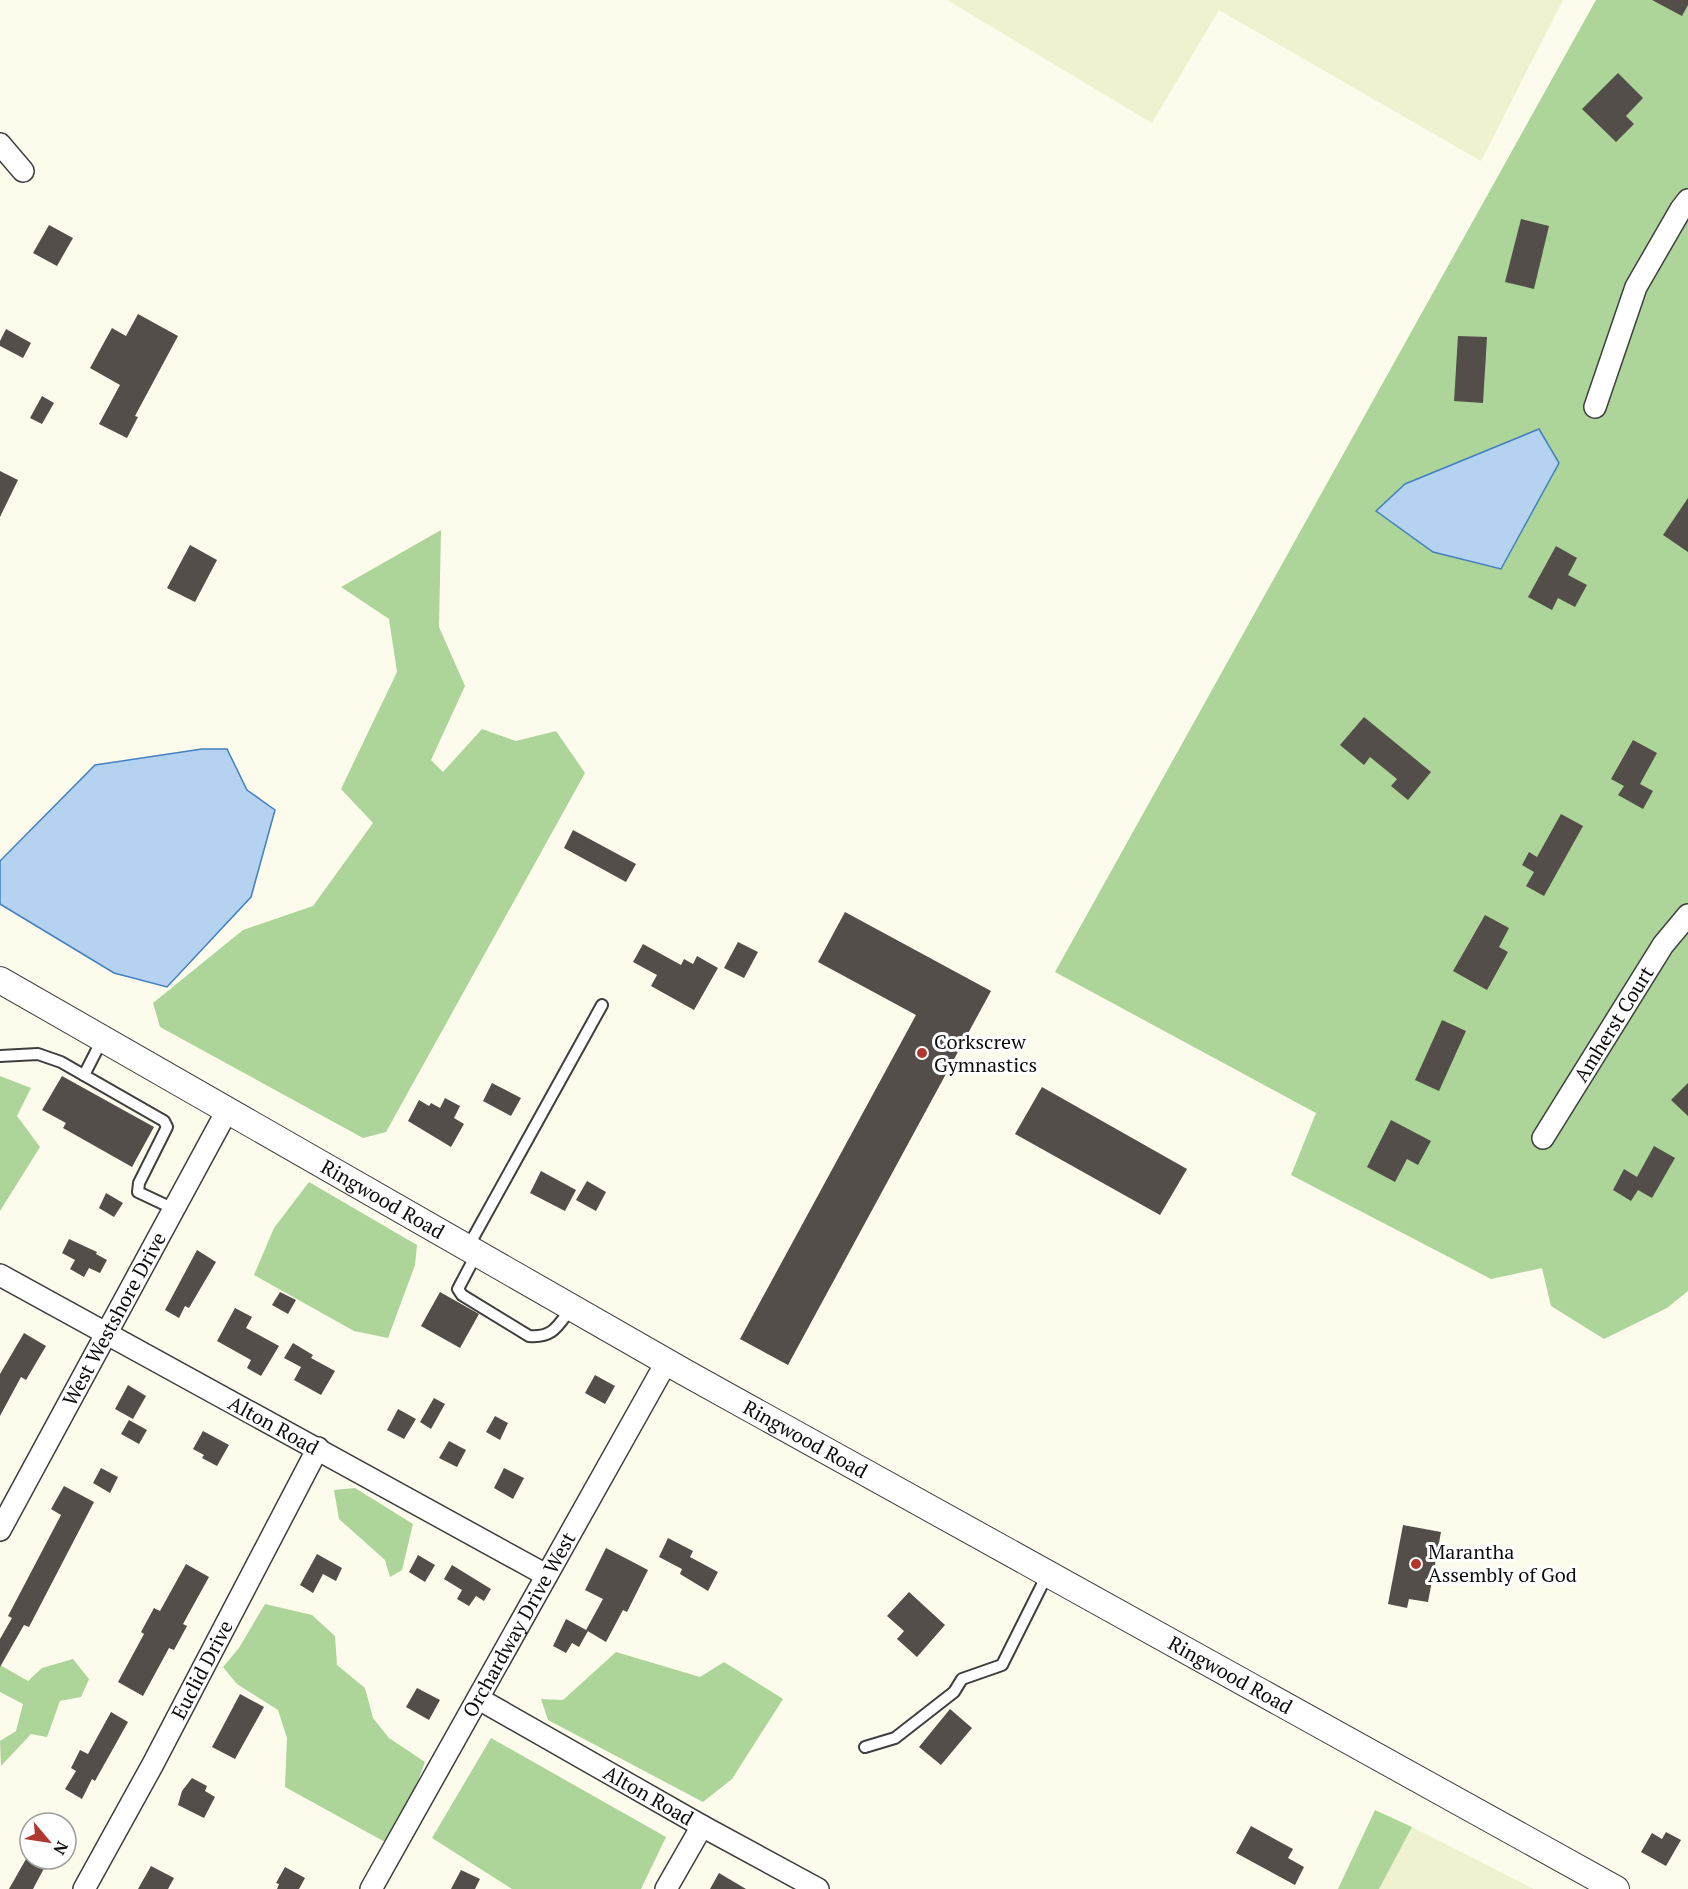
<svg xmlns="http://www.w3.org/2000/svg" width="1688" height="1889" viewBox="0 0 1688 1889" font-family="'PT Serif',serif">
	<rect width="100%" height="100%" fill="#fdfcec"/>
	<g fill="#f0f1ce">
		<path d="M947,0H1563L1481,161L1219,10L1152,123Z"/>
		<path d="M1412,1827L1534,1889H1379Z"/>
	</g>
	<g fill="#add499">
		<path d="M1596,0H1688V1291L1667,1308L1604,1339L1551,1306L1542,1268L1491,1279L1291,1175L1316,1113L1055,972Z"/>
		<path d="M441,530L439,627L465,686L431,760L443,772L482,729L516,741L556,731L585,773L386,1132L363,1138L160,1027L153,1003L243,930L313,906L373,823L341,789L397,672L389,619L341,587Z"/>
		<path d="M0,1076L31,1088L17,1116L40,1147L0,1211Z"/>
		<path d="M309,1182L417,1245L415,1265L388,1338L354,1331L254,1275L274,1228Z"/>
		<path d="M355,1488L413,1524L402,1570L390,1577L385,1560L339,1519L334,1490Z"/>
		<path d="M265,1604L312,1615L335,1636L337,1665L365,1688L373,1718L389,1738L425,1762L413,1794L385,1842L285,1787L287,1738L278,1710L237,1684L223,1667L239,1648Z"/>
		<path d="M616,1652L700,1677L724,1662L783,1699L732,1779L703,1802L548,1720L541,1699L563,1700Z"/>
		<path d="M73,1659L89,1679L81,1697L60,1701L47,1737L31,1734L1,1766L0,1741L16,1731L23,1704L0,1692V1665L28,1681L42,1668Z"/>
		<path d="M491,1738L666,1837L641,1889H512L432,1838Z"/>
		<path d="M1375,1810L1412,1827L1379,1889H1338Z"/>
	</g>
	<g fill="#b5d3f1" stroke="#4280c1" stroke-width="1.5">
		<path d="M1539,429L1559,463L1501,569L1433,552L1376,511L1405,484Z"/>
		<path d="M202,749H227L247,790L275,810L251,897L167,987L114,973L0,904V861L95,765Z"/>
	</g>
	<g fill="#534e49">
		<path d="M1652,0H1688V5L1682,16Z"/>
		<path d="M1618,73L1643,98L1626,116L1634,124L1616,142L1582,109Z"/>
		<path d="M1521,219L1549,226L1534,289L1505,282Z"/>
		<path d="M49,225L73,238L57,266L33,253Z"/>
		<path d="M138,314L178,336L135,416L138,417L127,438L99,424L120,385L90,368L112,328L126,336Z"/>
		<path d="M6,329L31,343L23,358L0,346V341Z"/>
		<path d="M1458,336L1487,337L1483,403L1454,401Z"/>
		<path d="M42,396L54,403L42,424L30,418Z"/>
		<path d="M0,471L18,480L0,517Z"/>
		<path d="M1688,498V552L1663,535Z"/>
		<path d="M190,545L217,560L195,602L167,588Z"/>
		<path d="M1556,546L1577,558L1568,575L1587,585L1575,607L1558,598L1552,610L1528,597Z"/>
		<path d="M1364,717L1431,772L1408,800L1391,786L1397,779L1370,757L1364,765L1340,745Z"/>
		<path d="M1633,740L1657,753L1640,784L1653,791L1643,809L1618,795L1624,786L1611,779Z"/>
		<path d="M1561,814L1583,826L1544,896L1526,886L1534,872L1522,865L1529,852L1537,857Z"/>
		<path d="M573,830L636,864L626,882L564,848Z"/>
		<path d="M845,912L991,991L788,1365L740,1339L916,1015L818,962Z"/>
		<path d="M1485,915L1509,928L1499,947L1508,952L1487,990L1453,971Z"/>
		<path d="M738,942L758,952L744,978L724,968Z"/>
		<path d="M643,944L681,965L684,959L693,964L697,956L718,968L694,1010L651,986L657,975L633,962Z"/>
		<path d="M1442,1020L1466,1031L1439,1091L1415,1080Z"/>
		<path d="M62,1076L154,1127L132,1167L63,1128L66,1123L42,1110Z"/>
		<path d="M492,1083L521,1098L511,1116L483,1101Z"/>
		<path d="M1688,1083V1116L1671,1100Z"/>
		<path d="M1042,1087L1187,1169L1160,1215L1015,1134Z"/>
		<path d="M445,1098L460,1106L454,1118L464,1124L451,1147L408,1121L419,1100L429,1106L431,1103L440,1108Z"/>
		<path d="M1391,1120L1431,1141L1418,1165L1407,1159L1395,1182L1367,1167Z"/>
		<path d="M1654,1146L1675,1158L1652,1198L1638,1190L1631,1201L1613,1190L1624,1169L1637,1177Z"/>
		<path d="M541,1171L576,1190L565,1211L530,1193Z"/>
		<path d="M587,1181L606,1192L596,1211L576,1200Z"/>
		<path d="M106,1193L123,1203L114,1217L99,1208Z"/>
		<path d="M69,1239L97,1252L96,1254L107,1260L100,1273L89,1268L84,1277L70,1269L75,1260L62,1253Z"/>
		<path d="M197,1250L216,1262L189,1308L185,1306L179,1318L165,1310Z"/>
		<path d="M280,1292L296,1300L288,1314L272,1305Z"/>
		<path d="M440,1292L479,1314L460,1348L421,1326Z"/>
		<path d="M235,1308L252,1317L246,1328L279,1346L261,1376L247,1368L251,1360L217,1341Z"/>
		<path d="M24,1333L46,1346L26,1380L21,1377L0,1416V1374Z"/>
		<path d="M293,1343L313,1355L311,1358L335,1371L321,1395L294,1380L301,1367L284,1358Z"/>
		<path d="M595,1375L615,1386L605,1404L585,1393Z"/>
		<path d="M128,1385L146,1396L133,1419L115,1409Z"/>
		<path d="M434,1398L445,1404L431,1429L420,1422Z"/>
		<path d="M398,1409L416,1419L404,1439L387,1430Z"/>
		<path d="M495,1416L508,1423L500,1440L486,1432Z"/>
		<path d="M129,1420L147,1430L139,1444L121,1434Z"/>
		<path d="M203,1431L229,1445L217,1466L202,1458L204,1455L193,1449Z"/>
		<path d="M449,1441L466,1450L457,1467L439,1458Z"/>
		<path d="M101,1468L118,1477L110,1493L93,1483Z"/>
		<path d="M504,1468L524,1478L513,1499L494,1488Z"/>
		<path d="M64,1486L94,1502L29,1627L24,1625L0,1667V1639L12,1618L8,1616L61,1515L51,1509Z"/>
		<path d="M1403,1525L1441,1532L1428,1602L1409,1599L1407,1608L1388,1604Z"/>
		<path d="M668,1538L693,1551L690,1557L718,1572L708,1591L680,1574L682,1569L659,1557Z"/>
		<path d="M606,1548L648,1570L627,1612L623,1610L606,1642L586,1630L603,1599L585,1590Z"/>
		<path d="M317,1554L342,1568L336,1581L323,1574L313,1593L300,1585Z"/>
		<path d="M418,1555L435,1565L425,1582L409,1572Z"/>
		<path d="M186,1564L209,1577L183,1624L187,1626L174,1650L169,1648L143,1696L118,1682L144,1634L141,1632L154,1608L160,1611Z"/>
		<path d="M452,1565L491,1589L484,1601L476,1596L469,1606L457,1599L462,1590L444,1579Z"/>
		<path d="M909,1592L945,1625L917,1657L897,1639L904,1631L887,1616Z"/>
		<path d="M566,1619L588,1631L579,1647L572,1643L566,1653L553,1646Z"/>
		<path d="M417,1688L440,1700L429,1720L406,1707Z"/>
		<path d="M240,1694L264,1707L235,1759L212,1747Z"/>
		<path d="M950,1709L972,1728L941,1765L919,1747Z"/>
		<path d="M111,1712L128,1722L95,1781L92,1779L82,1799L65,1789L76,1771L71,1768L80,1750L88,1754Z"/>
		<path d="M192,1778L207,1786L205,1791L215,1797L204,1818L178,1805L182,1791Z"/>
		<path d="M1251,1826L1293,1849L1288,1858L1304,1867L1295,1885L1236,1853Z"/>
		<path d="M1666,1832L1681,1840L1666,1866L1641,1852L1652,1833L1662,1839Z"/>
		<path d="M26,1859H49L33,1889H9Z"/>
		<path d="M151,1866L174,1878L168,1889H138Z"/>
		<path d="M285,1867L305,1878L299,1889H277L279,1884L276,1883Z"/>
		<path d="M461,1870L480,1879L475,1889H451Z"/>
		<path d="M719,1873L746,1889H710Z"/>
	</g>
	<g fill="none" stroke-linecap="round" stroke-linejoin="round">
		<defs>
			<g id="service">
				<path d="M0,1056L38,1054L61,1062L164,1121L167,1127L139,1183L138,1192L174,1209"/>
				<path d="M84,1075L103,1038"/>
				<path d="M468,1247L602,1005"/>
				<path d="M477,1253L458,1289L462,1295L529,1336C554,1338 558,1325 572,1307"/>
				<path d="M865,1747L895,1738L954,1692L962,1679L1002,1665L1048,1573"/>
			</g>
			<g id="minor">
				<path d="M0,144L23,171"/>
				<path d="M1595,407L1636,287L1681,209L1688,200"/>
				<path id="s1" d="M1543,1138L1663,945L1688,915"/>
				<path id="s2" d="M0,1275L546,1575"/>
				<path id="s3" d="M0,1530L228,1109"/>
				<path id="s4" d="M479,1699L702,1826L818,1889"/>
				<path id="s5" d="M84,1889L153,1764L318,1448"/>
				<path id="s6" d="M371,1889L667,1361"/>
				<path d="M666,1889L702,1826"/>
			</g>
			<g id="tertiary">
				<path id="s7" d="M0,980L686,1373L1616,1889"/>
			</g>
		</defs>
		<use href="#service" stroke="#3f3f3f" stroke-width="14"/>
		<use href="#minor" stroke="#3f3f3f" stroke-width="24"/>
		<use href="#tertiary" stroke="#3f3f3f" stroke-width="28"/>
		<use href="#service" stroke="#fff" stroke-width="10"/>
		<use href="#minor" stroke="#fff" stroke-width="21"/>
		<use href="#tertiary" stroke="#fff" stroke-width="26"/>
	</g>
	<g fill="#af3830" stroke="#fff" stroke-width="2">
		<circle cx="922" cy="1053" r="6"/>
		<circle cx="1416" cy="1564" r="6"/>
	</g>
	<g text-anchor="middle" stroke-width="6" stroke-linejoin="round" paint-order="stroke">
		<g font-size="20" fill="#0c0c0c" stroke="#fff">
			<text dy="7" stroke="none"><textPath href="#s1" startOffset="134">Amherst Court</textPath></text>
			<text dy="7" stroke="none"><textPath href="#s7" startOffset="441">Ringwood Road</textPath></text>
			<text dy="7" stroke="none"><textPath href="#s3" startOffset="240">West Westshore Drive</textPath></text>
			<text dy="7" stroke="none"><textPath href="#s2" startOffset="312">Alton Road</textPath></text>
			<text dy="7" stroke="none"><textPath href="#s7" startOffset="927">Ringwood Road</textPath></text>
			<text dy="7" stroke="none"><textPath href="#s6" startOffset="303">Orchardway Drive West</textPath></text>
			<text dy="7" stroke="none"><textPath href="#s5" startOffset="249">Euclid Drive</textPath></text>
			<text dy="7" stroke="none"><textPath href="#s7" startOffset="1413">Ringwood Road</textPath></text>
			<text dy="7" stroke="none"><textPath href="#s4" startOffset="195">Alton Road</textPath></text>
		</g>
		<g font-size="20" fill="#0c0c0c" stroke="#fff" text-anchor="start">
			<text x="934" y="1049">Corkscrew<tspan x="934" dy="23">Gymnastics</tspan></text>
			<text x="1428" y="1559">Marantha<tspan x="1428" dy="23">Assembly of God</tspan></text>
		</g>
	</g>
	<g transform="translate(48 1841) rotate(119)"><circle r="28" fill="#ffffff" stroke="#9e9e9e" stroke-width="1.5"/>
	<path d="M0-4.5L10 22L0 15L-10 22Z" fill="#af3830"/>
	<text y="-9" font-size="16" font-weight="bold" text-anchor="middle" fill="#0c0c0c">N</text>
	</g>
</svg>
